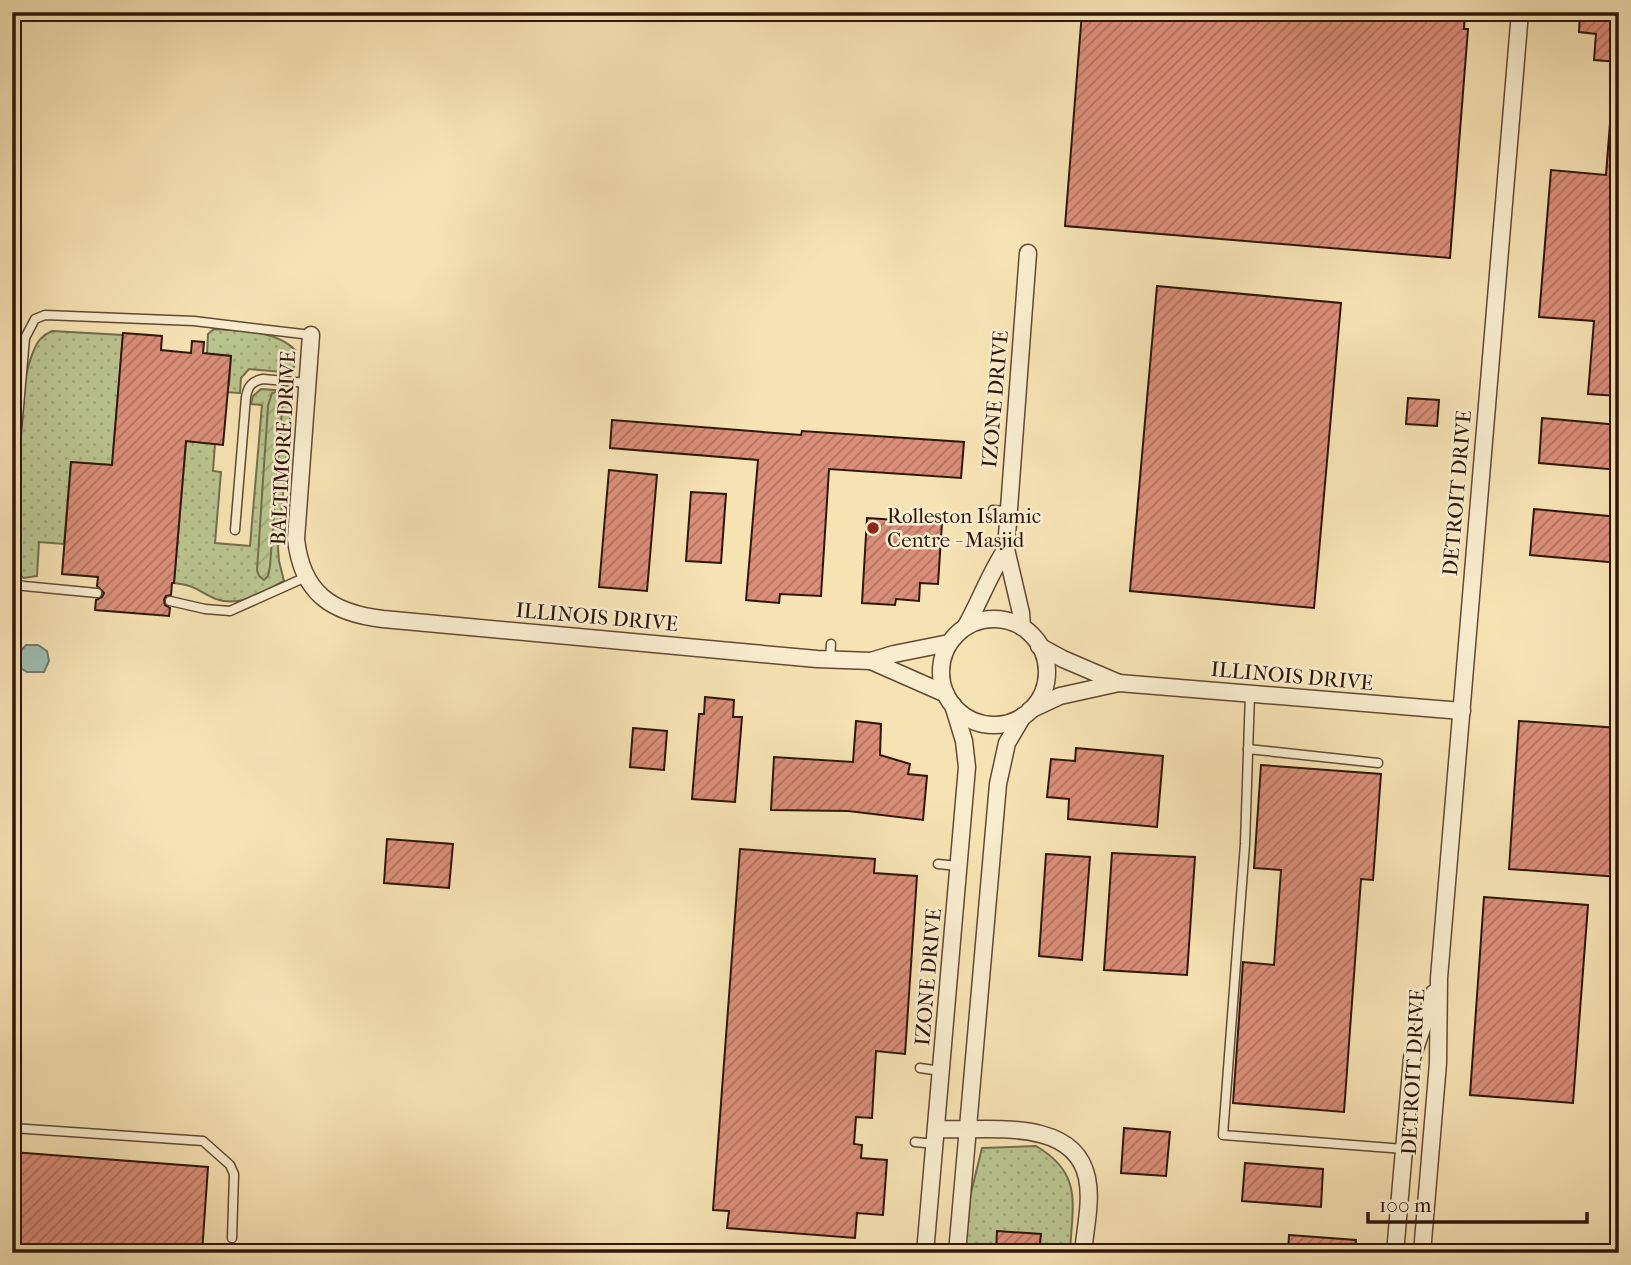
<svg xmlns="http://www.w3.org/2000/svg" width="1631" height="1265" viewBox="0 0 1631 1265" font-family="'IM FELL French Canon',serif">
	<defs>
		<pattern id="grass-dots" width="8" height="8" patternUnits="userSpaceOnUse" patternTransform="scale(1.75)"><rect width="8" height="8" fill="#b9c48f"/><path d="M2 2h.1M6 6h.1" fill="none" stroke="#9fa87a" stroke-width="1.8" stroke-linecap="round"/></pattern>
		<pattern id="garden-furrows" width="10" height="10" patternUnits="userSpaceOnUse" patternTransform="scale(1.75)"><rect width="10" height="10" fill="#b9c48f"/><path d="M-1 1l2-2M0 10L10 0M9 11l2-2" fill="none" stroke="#9fa87a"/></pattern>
		<pattern id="building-hatch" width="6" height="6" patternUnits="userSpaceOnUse" patternTransform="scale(1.75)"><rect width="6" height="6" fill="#da8e79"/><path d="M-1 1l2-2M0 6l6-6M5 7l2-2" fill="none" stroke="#b17361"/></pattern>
	</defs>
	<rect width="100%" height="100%" fill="#f6e3b4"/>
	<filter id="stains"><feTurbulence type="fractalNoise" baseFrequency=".00286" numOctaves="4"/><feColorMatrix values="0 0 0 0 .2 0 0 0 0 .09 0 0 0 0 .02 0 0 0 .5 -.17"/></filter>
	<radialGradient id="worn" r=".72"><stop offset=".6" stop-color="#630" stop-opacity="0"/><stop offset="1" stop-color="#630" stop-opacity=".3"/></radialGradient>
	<g fill="url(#grass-dots)" stroke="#746d4c" stroke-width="2">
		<path d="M214,329C240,331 277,330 296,351L293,373L249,369L241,378L240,393L221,392L229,385L231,356L207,354L208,334Z"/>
		<path d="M52,331L123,335L112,465L71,462L64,544L39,542L37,576L24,578L12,570C12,523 17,477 21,430C23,404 23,374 34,350C37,341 43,335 52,331Z"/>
		<path d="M261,389L288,391L292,397L278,548L279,561L284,581C263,592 240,608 216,599C197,591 198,586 174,583L186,441L215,444L213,471L221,472L215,543L250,546L262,405L251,404L253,396Z"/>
		<path d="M1036,1146C1084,1174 1072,1205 1070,1253H965L970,1197L982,1148Z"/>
	</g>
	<path fill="url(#garden-furrows)" stroke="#746d4c" stroke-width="2" d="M276,392H281L283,397L270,566L268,576L264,580L259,576L257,570L268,406L272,393Z"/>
	<path fill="#9dbeb1" stroke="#717b6e" stroke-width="2" d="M26,645H38L47,651L49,661L44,672H27L19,667L20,652Z"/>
	<g fill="url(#building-hatch)" stroke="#2f1609" stroke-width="2">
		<path d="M1082,12H1341V15L1399,20V12H1465L1464,29H1468L1450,258L1065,226Z"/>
		<path d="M1580,12H1619V62L1594,60L1596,34L1579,32Z"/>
		<path d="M1610,123H1619V396L1588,394L1594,321L1539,317L1551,170L1606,175Z"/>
		<path d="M1157,286L1341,303L1314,608L1130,591Z"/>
		<path d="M123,333L162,336L161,350L191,353L192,341L204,342L203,353L231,356L223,445L186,441L174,583H172L171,595L166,596L164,600L165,605L170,608L169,616L95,610L96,600L102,597L104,593L97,586L98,577L62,574L71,462L112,465Z"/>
		<path d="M1408,398L1439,400L1437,426L1406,424Z"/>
		<path d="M1542,418L1619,425V470L1539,463Z"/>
		<path d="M612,420L801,435L802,431L964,442L961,478L829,469L821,596L780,594L779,603L746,600L758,460L610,448Z"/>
		<path d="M609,470L657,475L647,591L599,587Z"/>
		<path d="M691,492L726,494L721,563L686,561Z"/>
		<path d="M1534,509L1619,517V563L1530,555Z"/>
		<path d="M867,518L942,523L938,584L920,583L919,601L896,599L895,605L862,603Z"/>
		<path d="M705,697L734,700L733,717H742L735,802L692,799L699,714H704Z"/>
		<path d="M856,721L881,724L880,755L910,764L908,774L927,776L923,820L848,811L771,810L774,757L853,762Z"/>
		<path d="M1519,721L1619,728V877L1509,869Z"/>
		<path d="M633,728L667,731L664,770L630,767Z"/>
		<path d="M1076,748L1163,756L1157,827L1068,819L1069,799L1047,797L1051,759L1075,761Z"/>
		<path d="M1261,765L1381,774L1373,880L1361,879L1344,1112L1233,1103L1243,962L1274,965L1281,870L1254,868Z"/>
		<path d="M387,839L453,844L449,888L384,883Z"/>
		<path d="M740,849L875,859L874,873L917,876L905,1054L876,1051L872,1118L856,1117L854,1144L862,1145L861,1158L887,1160L883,1215L857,1213L855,1238L727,1228L729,1211L713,1210Z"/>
		<path d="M1112,853L1195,857L1187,975L1104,970Z"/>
		<path d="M1046,854L1090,857L1082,960L1039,956Z"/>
		<path d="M1484,897L1588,905L1573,1103L1470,1095Z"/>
		<path d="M1124,1128L1170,1132L1166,1176L1121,1173Z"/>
		<path d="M12,1152L208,1167L202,1253H12Z"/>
		<path d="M1245,1163L1323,1169L1321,1207L1242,1201Z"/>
		<path d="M997,1231L1041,1234L1039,1253H996Z"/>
		<path d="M1289,1235L1356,1240L1355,1253H1288Z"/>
	</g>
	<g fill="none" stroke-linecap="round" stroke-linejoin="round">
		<defs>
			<g id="service">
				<path d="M12,486L25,338L35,319L45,315L194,321L311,335"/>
				<path d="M993,510L1007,511"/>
				<path d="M235,530L246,397C248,386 252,381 263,379L307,383"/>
				<path d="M12,583L24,586L97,593"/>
				<path d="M170,601L205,609L230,611L306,577"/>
				<path d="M830,659L831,644"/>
				<path d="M1250,693L1245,844L1223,1135L1404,1149"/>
				<path d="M1248,749L1378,763"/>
				<path d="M938,864L958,866"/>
				<path d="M920,1068L941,1071"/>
				<path d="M12,1128L203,1141L230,1165L234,1174L232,1238"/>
				<path d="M915,1142L935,1144"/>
			</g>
			<g id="minor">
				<path d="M311,335L296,539C302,593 331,613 383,619L817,659L871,661L894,654L949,643"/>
				<circle cx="994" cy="672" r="53"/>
				<path d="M966,626C980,601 990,573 1006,549"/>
				<path d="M1022,627L1021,613L1006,549L1028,253"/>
				<path d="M1039,646L1063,659L1119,683"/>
				<path d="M871,661L946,694"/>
				<path d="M1030,710L1060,696L1119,683L1462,711"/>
				<path d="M937,1129C983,1132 1074,1115 1087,1178C1092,1201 1085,1229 1083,1253"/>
				<path d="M925,1253L967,767L964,741L953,705"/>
				<path d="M957,1253L998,784L1007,743L1023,716"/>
				<path d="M1395,1253L1412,1058L1434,993"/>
				<path d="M1422,1253L1438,1063L1439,978L1520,12"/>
			</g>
		</defs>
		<use href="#service" stroke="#614934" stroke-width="11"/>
		<use href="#minor" stroke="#614934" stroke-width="19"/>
		<use href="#service" stroke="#f9edce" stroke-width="8"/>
		<use href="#minor" stroke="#f9edce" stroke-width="16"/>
	</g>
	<circle fill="#8f2418" stroke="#f9edce" stroke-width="2.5" cx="873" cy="528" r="7"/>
	<g text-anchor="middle" stroke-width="5" stroke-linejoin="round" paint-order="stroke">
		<g font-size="21" fill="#2f1609" stroke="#f9edce">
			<text transform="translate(995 399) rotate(-85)" y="7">IZONE DRIVE</text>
			<text transform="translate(283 448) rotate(-87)" y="7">BALTIMORE DRIVE</text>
			<text transform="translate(1457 493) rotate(-85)" y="7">DETROIT DRIVE</text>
			<text transform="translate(597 617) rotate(5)" y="7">ILLINOIS DRIVE</text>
			<text transform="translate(1292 676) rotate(5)" y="7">ILLINOIS DRIVE</text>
			<text transform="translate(928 977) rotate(-85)" y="7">IZONE DRIVE</text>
			<text transform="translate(1413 1072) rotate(-87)" y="7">DETROIT DRIVE</text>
		</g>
		<g font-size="21" fill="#2f1609" stroke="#f9edce" text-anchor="start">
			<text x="887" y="523">Rolleston Islamic<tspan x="887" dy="24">Centre - Masjid</tspan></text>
		</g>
	</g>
	<rect width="1631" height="1265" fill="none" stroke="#f6e3b4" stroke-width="42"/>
	<rect x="14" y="14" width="1603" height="1237" fill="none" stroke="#2f1609" stroke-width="3.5"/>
	<rect x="21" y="21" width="1589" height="1223" fill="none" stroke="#2f1609" stroke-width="2"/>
	<path d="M1368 1212v10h219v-10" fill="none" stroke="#2f1609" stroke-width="3.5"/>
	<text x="1379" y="1212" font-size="21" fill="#2f1609" stroke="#f9edce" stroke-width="5" paint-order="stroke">100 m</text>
	<rect width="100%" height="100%" filter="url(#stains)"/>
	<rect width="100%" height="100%" fill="url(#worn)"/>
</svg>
